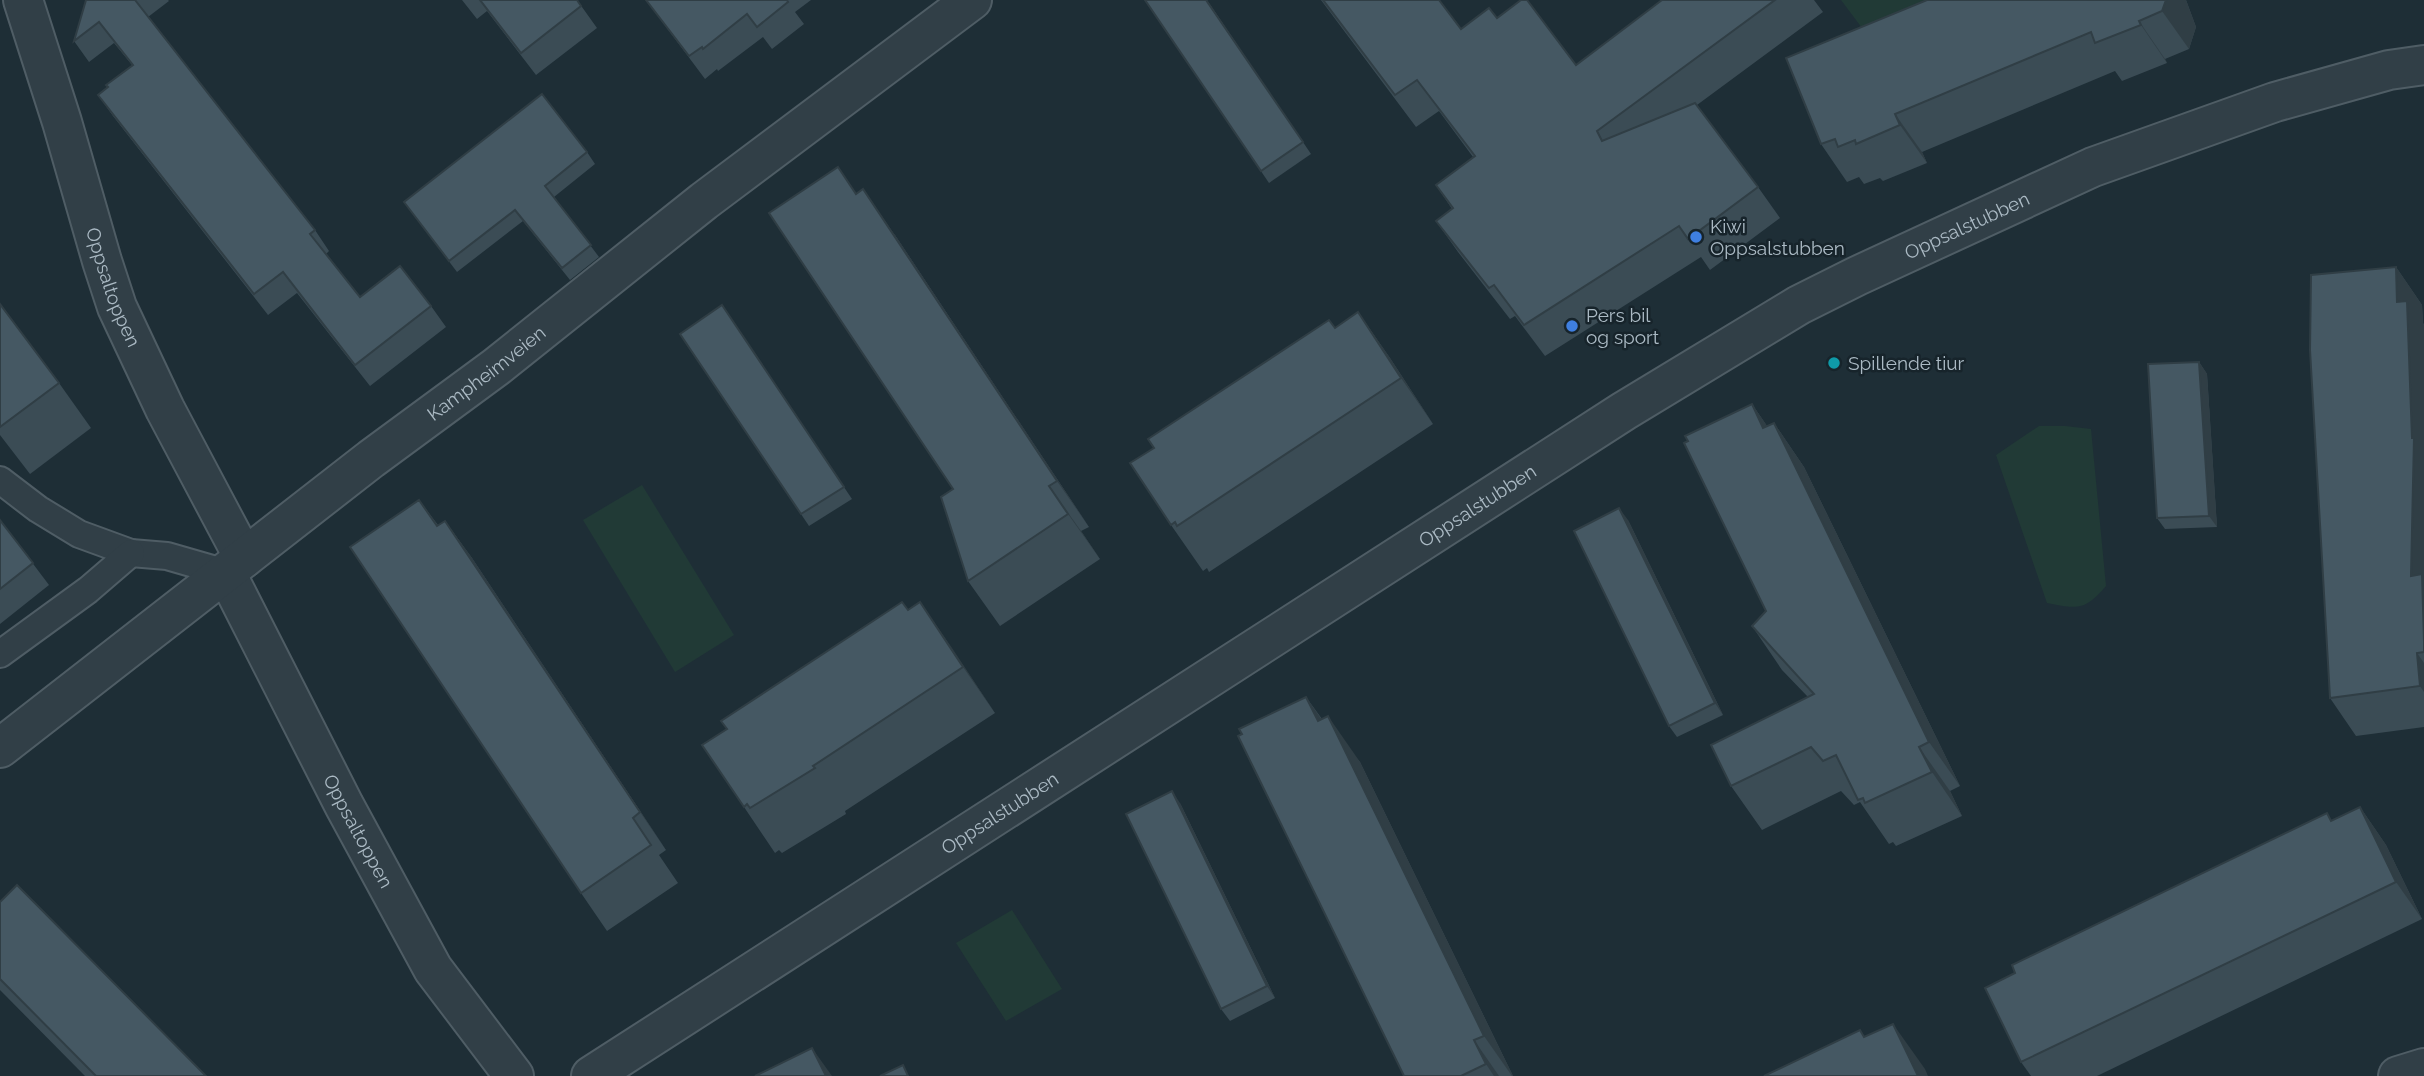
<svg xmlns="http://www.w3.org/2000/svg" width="2424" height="1076" viewBox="0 0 2424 1076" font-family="Raleway,sans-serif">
	<rect width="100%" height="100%" fill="#1e2e36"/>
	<g fill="#213a36">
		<path d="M1841,0H2026L1880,52Z"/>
		<path d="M2039,426H2065L2091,429L2106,586C2085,611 2077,609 2047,603L1996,455Z"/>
		<path d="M642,485L734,635L675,672L583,520Z"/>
		<path d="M1012,910L1062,989L1006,1021L956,943Z"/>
	</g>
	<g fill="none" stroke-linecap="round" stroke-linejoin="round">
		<defs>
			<g id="lane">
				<path d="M0,480L38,509L79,534L131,553L167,556L226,573"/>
				<path d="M0,654L88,590L131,553"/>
			</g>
			<g id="street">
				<path id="s1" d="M23,0L62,122L102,261L117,307L165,409L244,558"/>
				<path id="s2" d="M226,573L344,805L433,969L514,1076"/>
				<path id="s3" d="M0,748L371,459L496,367L704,201L972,0"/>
				<path id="s4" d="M591,1076L1624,411L1799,305L1857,276L2093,167L2275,102L2389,70L2424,65"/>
				<path d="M2398,1076L2424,1068"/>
			</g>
		</defs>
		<use href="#lane" stroke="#4f5d65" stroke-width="30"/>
		<use href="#street" stroke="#4f5d65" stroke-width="42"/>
		<use href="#lane" stroke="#313f47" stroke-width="26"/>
		<use href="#street" stroke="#313f47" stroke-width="38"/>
	</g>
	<g fill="#3b4c55">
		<path d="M86,0H168L169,1L148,17L315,230L329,251L326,254L360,297L431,306L446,327L370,386L297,293L268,315L113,116L98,95L132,65L114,43L89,62L74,41Z"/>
		<path d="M462,0H577L597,28L536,75L487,11L477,19Z"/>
		<path d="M646,0H811L795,12L804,24L772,49L763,37L718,71L717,69L705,79Z"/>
		<path d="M1145,0H1207L1311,154L1269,183Z"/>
		<path d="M1321,0H1439L1461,29L1497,18L1576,65L1662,0H1814L1823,12L1697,105L1758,187L1780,218L1710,270L1701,257L1545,356L1515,316L1510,319L1458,252L1436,221L1452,209L1436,185L1473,157L1439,111L1416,127Z"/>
		<path d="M1927,0H2186L2196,27L2189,49L2165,59L2167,63L2122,81L2115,71L1922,152L1927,163L1883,181L1880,178L1864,184L1859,177L1847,182L1821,144Z"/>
		<path d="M587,152L595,164L554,197L599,257L570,280L523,221L457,272L404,202Z"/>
		<path d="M838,167L856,194L895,235L1089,527L1081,531L1100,559L1000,626L968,581L953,489Z"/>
		<path d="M2396,267L2422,305L2423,323L2424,325V727L2356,736L2330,698Z"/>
		<path d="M0,304L59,383L91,428L30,474L0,435Z"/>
		<path d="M722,306L852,499L809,526L680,334Z"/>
		<path d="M1358,312L1390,358L1433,424L1209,572L1207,568L1203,571L1171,525L1335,328Z"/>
		<path d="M2199,362L2207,374L2217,527L2165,529L2157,518Z"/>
		<path d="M1752,404L1767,426L1774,423L1804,467L1960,786L1950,791L1962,816L1896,846L1893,842L1889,844L1860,802L1854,805L1841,791L1762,830L1731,786L1808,697L1782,670L1752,626L1766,611Z"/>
		<path d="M419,500L438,525L445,521L472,558L666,850L659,855L678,883L607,931L581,893Z"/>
		<path d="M0,520L49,585L0,624Z"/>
		<path d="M1628,520L1723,715L1677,737L1669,726Z"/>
		<path d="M920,602L995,713L845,811L846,814L782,853L779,850L775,853L744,807L908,610Z"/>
		<path d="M1306,697L1322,719L1360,762L1513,1076H1404Z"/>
		<path d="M1180,803L1275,998L1230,1021L1221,1009Z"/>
		<path d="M2360,807L2386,845L2422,919L2097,1076H2031L2021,1062L2332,821Z"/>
		<path d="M0,902L206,1076H85L0,990Z"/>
	</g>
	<g fill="#303e45">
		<path d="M2166,0H2186L2196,27L2189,49L2162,11Z"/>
		<path d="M2139,21L2165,59L2167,63L2141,25Z"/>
		<path d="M1895,114L1922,152L1927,163L1900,125Z"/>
		<path d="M863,189L895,235L1089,527L1057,481Z"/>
		<path d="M2396,267L2422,305L2423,323L2424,325V641L2411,576L2412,438L2397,302Z"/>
		<path d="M1358,312L1390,358L1433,424L1401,378Z"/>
		<path d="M2199,362L2207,374L2217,527L2209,516Z"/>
		<path d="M1752,404L1782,448L1763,428Z"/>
		<path d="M1774,423L1804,467L1960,786L1929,742Z"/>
		<path d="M1049,486L1081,531L1100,559L1068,514Z"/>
		<path d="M1619,508L1628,520L1723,715L1715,703Z"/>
		<path d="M445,521L472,558L666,850L640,812Z"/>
		<path d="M920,602L952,648L995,713L963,667Z"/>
		<path d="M2417,653L2424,663V692L2420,686Z"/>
		<path d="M1306,697L1338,743L1318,721Z"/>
		<path d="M1328,716L1360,762L1513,1076H1512L1484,1036Z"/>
		<path d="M1919,747L1950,791L1962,816L1932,772Z"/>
		<path d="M1172,791L1180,803L1275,998L1267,986Z"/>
		<path d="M2360,807L2386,845L2422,919L2396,882Z"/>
		<path d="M1893,1024L1925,1069L1928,1076H1918Z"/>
		<path d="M1474,1040L1499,1076H1494L1486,1064Z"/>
		<path d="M812,1048L832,1076H826Z"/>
	</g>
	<g fill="#455863" stroke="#303e45" stroke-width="2">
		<path d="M86,0H135L315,230L310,234L360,297L400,266L431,306L355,365L283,272L254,294L98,95L108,87L106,85L133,65L99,22L74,41Z"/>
		<path d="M480,0H577L581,6L521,53Z"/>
		<path d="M646,0H787L788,2L757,27L747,14L703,49L702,47L689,56Z"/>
		<path d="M1145,0H1206L1303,142L1261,171Z"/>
		<path d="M1323,0H1439L1461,29L1489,8L1497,18L1521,0H1527L1576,65L1662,0H1775L1597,131L1602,141L1695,103L1758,187L1688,239L1679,226L1524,325L1494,285L1489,288L1436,221L1453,208L1436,185L1475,156L1417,80L1395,95Z"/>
		<path d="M1927,0H2166L2162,11L2139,21L2141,25L2095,43L2091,32L1895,114L1900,125L1856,144L1855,140L1838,147L1835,139L1821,144L1786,58Z"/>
		<path d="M542,94L587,152L545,186L591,245L562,268L515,210L449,261L404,202Z"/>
		<path d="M838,167L856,194L863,189L1057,481L1049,486L1068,514L968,581L941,497L953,489L769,213Z"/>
		<path d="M2396,267L2397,302L2407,301L2412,438H2414L2411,576L2422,574L2424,641V652L2417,653L2420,686L2330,698L2310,350L2311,275Z"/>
		<path d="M0,304L59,383L0,427Z"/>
		<path d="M722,305L844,487L801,514L680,334Z"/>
		<path d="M1358,312L1401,378L1177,526L1175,522L1171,525L1130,463L1154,448L1148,439L1329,320L1335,328Z"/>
		<path d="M2199,362L2209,516L2157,518L2148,364Z"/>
		<path d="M1752,404L1763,428L1774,423L1929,742L1919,747L1932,772L1865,803L1863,798L1858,800L1836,755L1823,761L1811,747L1731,786L1711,745L1814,694L1752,626L1766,611L1684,443L1688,441L1685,436Z"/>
		<path d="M419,500L437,526L445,521L640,812L633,818L651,845L581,893L350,547Z"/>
		<path d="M1619,508L1715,703L1669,726L1574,531Z"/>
		<path d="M0,520L33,563L0,589Z"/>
		<path d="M902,602L908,610L920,602L963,667L813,766L815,768L750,808L747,804L744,807L702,745L727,729L721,721Z"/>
		<path d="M1306,697L1318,721L1328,716L1484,1036L1474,1040L1486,1064L1461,1076H1404L1238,736L1242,734L1239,729Z"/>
		<path d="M1172,791L1267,986L1221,1009L1126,814Z"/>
		<path d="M2360,807L2396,882L2021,1062L1985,988L2015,973L2012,965L2327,813L2331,821Z"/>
		<path d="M17,885L206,1076H96L0,979V902Z"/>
		<path d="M1893,1024L1918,1076H1764L1860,1030L1864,1037Z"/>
		<path d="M812,1048L826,1076H755Z"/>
		<path d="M903,1065L908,1076H880Z"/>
	</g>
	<g fill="#3f7fe0" stroke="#17242b" stroke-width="2.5">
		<circle cx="1696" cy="237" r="7"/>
		<circle cx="1572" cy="326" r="7"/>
	</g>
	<circle fill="#0f9aa8" stroke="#17242b" stroke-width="2.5" cx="1834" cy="363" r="7"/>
	<g text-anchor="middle" stroke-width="5" stroke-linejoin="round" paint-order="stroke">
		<g font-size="19" fill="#abbac4" stroke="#17242b">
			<text dy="7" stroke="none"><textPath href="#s4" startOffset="1619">Oppsalstubben</textPath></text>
			<text dy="7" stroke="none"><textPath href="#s1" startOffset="301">Oppsaltoppen</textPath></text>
			<text dy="7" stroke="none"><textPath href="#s3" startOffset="614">Kampheimveien</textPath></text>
			<text dy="7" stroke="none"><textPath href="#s4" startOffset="1054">Oppsalstubben</textPath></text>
			<text dy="7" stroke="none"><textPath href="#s4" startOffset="486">Oppsalstubben</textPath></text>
			<text dy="7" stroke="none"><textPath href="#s2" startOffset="290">Oppsaltoppen</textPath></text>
		</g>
		<g font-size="19" fill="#abbac4" stroke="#17242b" text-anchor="start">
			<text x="1710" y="233">Kiwi<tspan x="1710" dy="22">Oppsalstubben</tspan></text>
			<text x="1586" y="322">Pers bil<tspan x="1586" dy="22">og sport</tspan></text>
			<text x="1848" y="370">Spillende tiur</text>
		</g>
	</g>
</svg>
